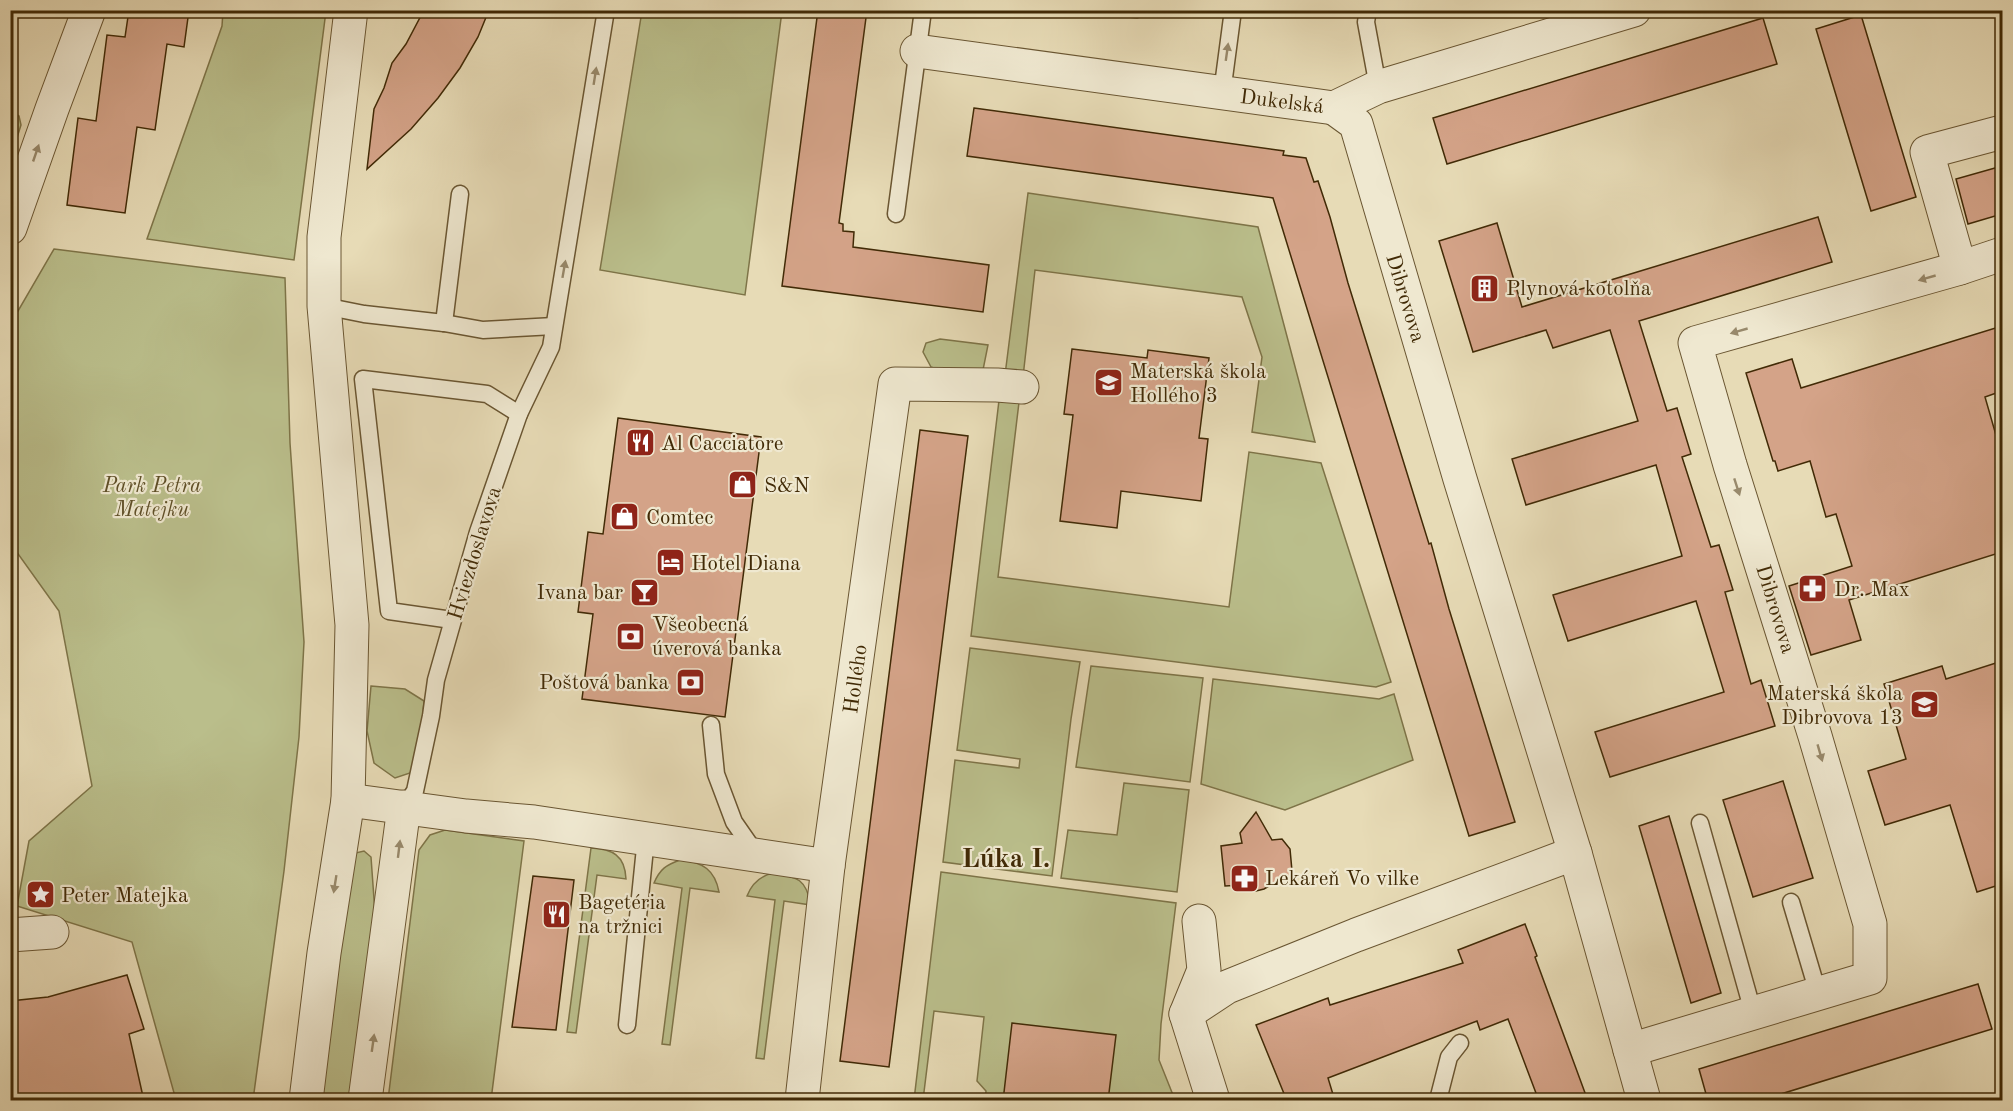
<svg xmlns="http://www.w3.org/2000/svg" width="2013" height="1111" viewBox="0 0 2013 1111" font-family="'Old Standard TT',serif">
	<rect width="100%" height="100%" fill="#e7dbb6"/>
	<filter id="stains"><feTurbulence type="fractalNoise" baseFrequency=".00333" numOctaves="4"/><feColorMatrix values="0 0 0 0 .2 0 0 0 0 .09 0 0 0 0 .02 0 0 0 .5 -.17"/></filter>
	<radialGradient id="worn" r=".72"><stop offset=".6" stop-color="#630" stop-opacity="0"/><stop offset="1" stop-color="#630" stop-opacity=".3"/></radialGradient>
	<g fill="#babe8b" stroke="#7e7448" stroke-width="1.5">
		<path d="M223,11H326L294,260L147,239L222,26Z"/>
		<path d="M642,11H782L745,295L600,270Z"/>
		<path d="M1076,11H1161L1137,18Z"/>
		<path d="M11,111L19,116L21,125L11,157Z"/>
		<path d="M1028,193L1258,227L1315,442L1252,432L1262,357L1242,297L1035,270L1023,377L1005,375Z"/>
		<path d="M54,249L285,278L290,443L304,642L299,737L284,871L253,1100H176L132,942L17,906L29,841L92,786L59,611L11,544V323Z"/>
		<path d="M940,339L988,345L982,375L945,372L931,367L923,352L926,343Z"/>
		<path d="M1000,392L1020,394L998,577L1229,607L1249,452L1321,463L1391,682L1376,687L971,636Z"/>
		<path d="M970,648L1080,662L1071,719L1052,876L943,862L955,760L1019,768L1020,759L957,750Z"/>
		<path d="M1091,666L1203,678L1190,782L1076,767Z"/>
		<path d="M1213,679L1379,699L1394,694L1413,760L1285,810L1201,784Z"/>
		<path d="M371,686L405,689L424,701L421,734L413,772L395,778L374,763L367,731Z"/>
		<path d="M1124,783L1189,790L1177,892L1061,878L1068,830L1117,835Z"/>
		<path d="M445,830L524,841L491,1100H388L419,850L430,835Z"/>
		<path d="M591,848C612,849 625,855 626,879L597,875L576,1033L567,1032Z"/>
		<path d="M364,851L371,857L377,941L354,1100H319L351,854Z"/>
		<path d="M680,860C703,862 715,870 719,892L690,888L670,1045L662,1044L682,888L654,883C660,869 666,865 680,860Z"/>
		<path d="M941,872L1176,903L1161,1024L1159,1060L1175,1100H985L986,1091L977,1081L984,1017L934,1011L923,1100H914Z"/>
		<path d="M773,873C798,877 806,879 811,905L784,901L764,1059L756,1058L775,900L747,896C752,883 760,876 773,873Z"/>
	</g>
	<g fill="#d4a388" stroke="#412a06" stroke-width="1.5">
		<path d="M129,10H189L184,47L167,44L155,130L137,127L125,213L67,205L78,118L96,121L107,35L125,37Z"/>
		<path d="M424,10H489L478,37L460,68L438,98L411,129L367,169L374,109L384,88L392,63L406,44Z"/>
		<path d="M818,10H867L839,223L843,224V231L854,232L853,247L989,265L983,312L782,286Z"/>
		<path d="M1861,15L1916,197L1871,211L1816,29Z"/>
		<path d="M1763,18L1777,64L1447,164L1433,118Z"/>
		<path d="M974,108L1284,151L1283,155L1306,158L1314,182L1318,181L1330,217L1348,283L1429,544L1431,543L1449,609L1515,822L1469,836L1273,198L967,156Z"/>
		<path d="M2002,166V214L1968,224L1956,179Z"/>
		<path d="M1818,217L1832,262L1639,321L1667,411L1677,408L1691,454L1682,457L1711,547L1719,545L1733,590L1725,592L1751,684L1761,680L1775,726L1610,777L1595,732L1724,692L1696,601L1568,641L1553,595L1682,556L1656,465L1526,505L1512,459L1638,421L1610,330L1553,348L1546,330L1473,352L1439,241L1497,223L1522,307Z"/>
		<path d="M2002,326V391L1985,397L2002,456V552L1849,600L1861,640L1811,655L1789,586L1852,566L1836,514L1826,517L1810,461L1778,471L1775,461H1773L1746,373L1792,359L1801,388Z"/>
		<path d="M1072,349L1147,358L1148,350L1209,358L1199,438L1208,439L1201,501L1121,491L1117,528L1060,521L1073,415L1064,414Z"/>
		<path d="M618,418L761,437L725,717L582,699L593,614L578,612L588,532L603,534Z"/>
		<path d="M920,430L968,436L889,1067L840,1061Z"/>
		<path d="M2002,661V884L1977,892L1950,805L1885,825L1868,771L1906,759L1884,684L1942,666L1946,679Z"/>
		<path d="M1783,781L1813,878L1753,897L1723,800Z"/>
		<path d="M1256,812L1272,840L1282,839L1290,849L1293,882H1276L1264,889L1256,891L1243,885L1225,886L1221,846L1242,843L1240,833Z"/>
		<path d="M1669,816L1721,993L1691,1003L1639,826Z"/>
		<path d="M533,876L574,880L556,1030L512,1027Z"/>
		<path d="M1525,924L1537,956L1535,957L1588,1101H1539L1508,1019L1480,1030L1477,1021L1328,1078L1335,1101H1287L1256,1025L1328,998L1330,1005L1463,963L1458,950Z"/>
		<path d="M127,975L144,1029L129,1034L144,1101H18L10,1051V1001L48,997Z"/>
		<path d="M1978,984L1992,1029L1758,1101H1708L1699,1069Z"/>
		<path d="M1012,1023L1116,1035L1108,1101H1003Z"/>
	</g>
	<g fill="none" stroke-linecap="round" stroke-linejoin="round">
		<defs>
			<g id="service">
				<path d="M1368,10L1366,22L1378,87"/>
				<path d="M1222,93L1233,10"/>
				<path d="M896,214L923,10"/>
				<path d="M324,306L364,314L444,323L483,330L554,326"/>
				<path d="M444,323L460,194"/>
				<path d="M452,620L389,611L363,379L487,394L519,414"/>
				<path d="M711,725L716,774L734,822L757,855"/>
				<path d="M404,807L415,791L431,716L436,680L478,532L519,414L551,347L606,10"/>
				<path d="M1700,823L1753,1012"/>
				<path d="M1791,902L1818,993"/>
				<path d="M627,1025L646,838"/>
				<path d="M1438,1100L1449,1057L1460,1043"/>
			</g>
			<g id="minor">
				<path d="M917,51L1334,108L1378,87L1634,10"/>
				<path d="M1334,108L1356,124L1460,479L1575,853L1644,1100"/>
				<path d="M10,228L52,109L89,10"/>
				<path d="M1960,268L1927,152L2002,132"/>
				<path d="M348,800L466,816L534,822L828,866"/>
				<path d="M1199,921L1204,970L1186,1014L1213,1100"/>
				<path d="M10,935L52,932"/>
				<path d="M1186,1014L1227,987L1356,935L1575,853"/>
				<path d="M1630,1050L1870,978V924L1815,736L1730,465L1695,343L1960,268L2002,254"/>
				<path d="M306,1100L324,953L348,800L352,625L324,306V237L351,10"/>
				<path d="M365,1100L404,807"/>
				<path d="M802,1100L828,866L895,384L997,385L1022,387"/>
			</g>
		</defs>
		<use href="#service" stroke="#6a5632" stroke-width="19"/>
		<use href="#minor" stroke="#6a5632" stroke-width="35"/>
		<use href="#service" stroke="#efe8d0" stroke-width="16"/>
		<use href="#minor" stroke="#efe8d0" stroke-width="33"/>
	</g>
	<defs><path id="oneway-solid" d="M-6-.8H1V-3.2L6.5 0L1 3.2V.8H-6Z" transform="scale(1.5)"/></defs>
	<g fill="#98896b">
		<use href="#oneway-solid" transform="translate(1227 52) rotate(-82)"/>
		<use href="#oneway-solid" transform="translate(595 76) rotate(-81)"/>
		<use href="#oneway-solid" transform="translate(36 153) rotate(-71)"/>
		<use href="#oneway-solid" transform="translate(564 269) rotate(-80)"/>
		<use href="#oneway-solid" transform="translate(1927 278) rotate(164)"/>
		<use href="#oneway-solid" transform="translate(1739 331) rotate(164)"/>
		<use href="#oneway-solid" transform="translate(1737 487) rotate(72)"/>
		<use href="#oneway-solid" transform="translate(1820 753) rotate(74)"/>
		<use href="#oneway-solid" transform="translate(399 849) rotate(-83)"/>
		<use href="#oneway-solid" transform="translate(335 884) rotate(99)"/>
		<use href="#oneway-solid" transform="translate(373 1043) rotate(-82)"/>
	</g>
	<defs>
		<symbol id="building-square" viewBox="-11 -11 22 22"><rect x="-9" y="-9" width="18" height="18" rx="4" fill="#8f2418" stroke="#efe8d0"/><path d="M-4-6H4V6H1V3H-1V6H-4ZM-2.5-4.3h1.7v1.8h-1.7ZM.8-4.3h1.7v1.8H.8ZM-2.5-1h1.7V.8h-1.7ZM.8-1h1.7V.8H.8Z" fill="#fff"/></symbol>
		<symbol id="school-square" viewBox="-11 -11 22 22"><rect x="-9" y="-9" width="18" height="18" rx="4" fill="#8f2418" stroke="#efe8d0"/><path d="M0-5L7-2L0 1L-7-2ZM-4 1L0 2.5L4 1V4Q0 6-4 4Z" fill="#fff"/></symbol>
		<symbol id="restaurant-square" viewBox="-11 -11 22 22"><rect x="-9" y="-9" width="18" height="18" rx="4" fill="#8f2418" stroke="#efe8d0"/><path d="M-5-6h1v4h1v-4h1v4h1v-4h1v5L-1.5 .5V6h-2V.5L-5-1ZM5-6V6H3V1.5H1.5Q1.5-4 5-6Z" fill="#fff"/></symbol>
		<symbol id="shop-square" viewBox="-11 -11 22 22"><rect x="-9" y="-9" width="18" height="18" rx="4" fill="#8f2418" stroke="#efe8d0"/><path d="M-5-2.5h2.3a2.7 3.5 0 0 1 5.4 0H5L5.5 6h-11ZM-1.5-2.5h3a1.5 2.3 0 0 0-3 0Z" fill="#fff"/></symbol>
		<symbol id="hotel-square" viewBox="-11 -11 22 22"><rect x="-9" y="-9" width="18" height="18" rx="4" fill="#8f2418" stroke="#efe8d0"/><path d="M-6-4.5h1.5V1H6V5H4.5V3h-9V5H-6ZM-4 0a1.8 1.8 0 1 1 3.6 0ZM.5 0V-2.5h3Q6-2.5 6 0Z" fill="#fff"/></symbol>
		<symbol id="pharmacy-square" viewBox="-11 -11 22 22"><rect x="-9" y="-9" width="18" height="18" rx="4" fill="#8f2418" stroke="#efe8d0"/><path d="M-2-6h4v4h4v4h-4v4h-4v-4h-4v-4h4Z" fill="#fff"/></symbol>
		<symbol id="bar-square" viewBox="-11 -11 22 22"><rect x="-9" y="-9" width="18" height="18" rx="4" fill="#8f2418" stroke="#efe8d0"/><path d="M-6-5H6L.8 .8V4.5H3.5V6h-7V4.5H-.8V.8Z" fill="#fff"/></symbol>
		<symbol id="bank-square" viewBox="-11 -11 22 22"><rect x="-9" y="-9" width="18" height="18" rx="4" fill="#8f2418" stroke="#efe8d0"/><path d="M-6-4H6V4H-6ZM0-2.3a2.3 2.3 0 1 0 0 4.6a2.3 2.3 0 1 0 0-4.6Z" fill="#fff"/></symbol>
		<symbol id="sight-square" viewBox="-11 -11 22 22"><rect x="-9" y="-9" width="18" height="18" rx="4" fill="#8f2418" stroke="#efe8d0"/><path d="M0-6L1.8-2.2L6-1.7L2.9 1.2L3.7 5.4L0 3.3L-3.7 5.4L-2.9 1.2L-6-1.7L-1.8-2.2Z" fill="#fff"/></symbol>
	</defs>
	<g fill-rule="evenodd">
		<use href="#building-square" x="1468" y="272" width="33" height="33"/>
		<use href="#school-square" x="1092" y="366" width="33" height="33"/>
		<use href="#restaurant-square" x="624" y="426" width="33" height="33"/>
		<use href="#shop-square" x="726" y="468" width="33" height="33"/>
		<use href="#shop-square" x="608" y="500" width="33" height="33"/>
		<use href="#hotel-square" x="654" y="546" width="33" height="33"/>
		<use href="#pharmacy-square" x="1796" y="572" width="33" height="33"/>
		<use href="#bar-square" x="628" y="576" width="33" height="33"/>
		<use href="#bank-square" x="614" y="620" width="33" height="33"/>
		<use href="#bank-square" x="674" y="666" width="33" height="33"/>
		<use href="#school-square" x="1908" y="688" width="33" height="33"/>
		<use href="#pharmacy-square" x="1228" y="862" width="33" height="33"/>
		<use href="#sight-square" x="24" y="878" width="33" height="33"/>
		<use href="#restaurant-square" x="540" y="898" width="33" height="33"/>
	</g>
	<g text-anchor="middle" stroke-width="4.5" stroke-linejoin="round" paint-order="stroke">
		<g font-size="21" fill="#412a06" stroke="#efe8d0">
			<text transform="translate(1282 101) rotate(7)" y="7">Dukelská</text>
			<text transform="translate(1406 298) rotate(73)" y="7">Dibrovova</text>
			<text transform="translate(474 553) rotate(-73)" y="7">Hviezdoslavova</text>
			<text transform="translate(1776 609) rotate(73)" y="7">Dibrovova</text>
			<text transform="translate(855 679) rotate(-82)" y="7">Hollého</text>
		</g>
		<g font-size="21" fill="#412a06" stroke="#efe8d0" text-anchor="start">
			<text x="1506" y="295">Plynová kotolňa</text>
			<text x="1130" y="378">Materská škola<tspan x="1130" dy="24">Hollého 3</tspan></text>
			<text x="661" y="450">Al Cacciatore</text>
			<text x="764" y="492">S&amp;N</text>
			<text x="646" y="524">Comtec</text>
			<text x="691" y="570">Hotel Diana</text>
			<text x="1834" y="596">Dr. Max</text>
			<text x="623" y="599" text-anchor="end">Ivana bar</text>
			<text x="652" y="631">Všeobecná<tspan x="652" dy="24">úverová banka</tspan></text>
			<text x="669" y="689" text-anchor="end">Poštová banka</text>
			<text x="1903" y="700" text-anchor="end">Materská škola<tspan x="1903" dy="24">Dibrovova 13</tspan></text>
			<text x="1265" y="885">Lekáreň Vo vilke</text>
			<text x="61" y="902">Peter Matejka</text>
			<text x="578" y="909">Bagetéria<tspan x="578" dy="24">na tržnici</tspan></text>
		</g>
		<g font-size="21" font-style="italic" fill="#5f4f27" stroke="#efe8d0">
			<text x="152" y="492">Park Petra<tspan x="152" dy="24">Matejku</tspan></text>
		</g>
		<g font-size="27" font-weight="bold" fill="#412a06" stroke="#efe8d0">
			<text x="1006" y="867">Lúka I.</text>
		</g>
	</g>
	<rect width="2013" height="1111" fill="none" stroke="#e7dbb6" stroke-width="36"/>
	<rect x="12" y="12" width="1989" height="1087" fill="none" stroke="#412a06" stroke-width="3"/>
	<rect x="18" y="18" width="1977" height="1075" fill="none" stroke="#412a06" stroke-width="1.5"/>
	<rect width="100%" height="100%" filter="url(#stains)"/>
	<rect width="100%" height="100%" fill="url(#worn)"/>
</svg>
